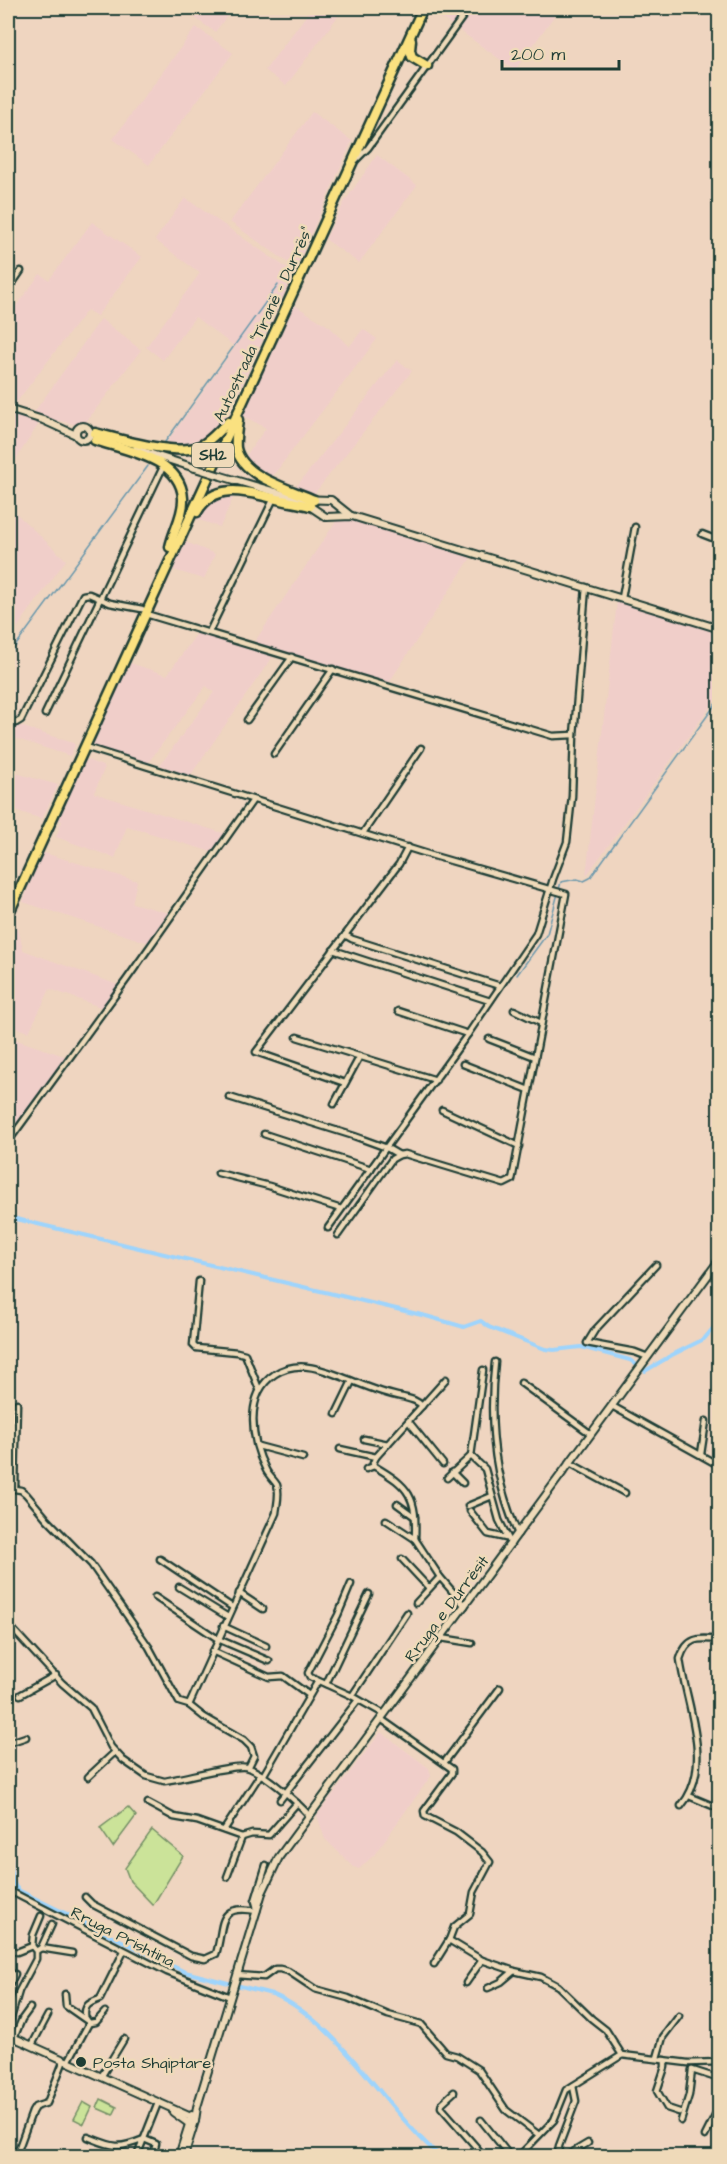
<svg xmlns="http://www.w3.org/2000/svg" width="727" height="2164" viewBox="0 0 727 2164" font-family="'Architects Daughter',sans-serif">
	<rect width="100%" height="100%" fill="#efd5c0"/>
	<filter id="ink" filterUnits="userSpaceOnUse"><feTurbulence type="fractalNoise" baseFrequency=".0167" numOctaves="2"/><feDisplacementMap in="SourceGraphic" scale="12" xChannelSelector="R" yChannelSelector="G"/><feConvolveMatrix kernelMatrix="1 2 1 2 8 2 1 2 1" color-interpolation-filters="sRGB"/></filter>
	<g filter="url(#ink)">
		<g fill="#f0cec9">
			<path d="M203,8H233L215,32L195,18Z"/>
			<path d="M312,8H344L286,86L265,70Z"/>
			<path d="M427,8H560L515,70L452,25L426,9Z"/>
			<path d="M196,27L233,53L149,165L113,139Z"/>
			<path d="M312,112L352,141L296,268L230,222Z"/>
			<path d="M377,155L417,185L359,263L325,239L345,201Z"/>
			<path d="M185,198L294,273L207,460L163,451L164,446L235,347L195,317L163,360L146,347L200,273L155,240Z"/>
			<path d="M92,222L142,257L97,316L87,310L12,408L8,406V317L40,274L49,280Z"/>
			<path d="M291,303L330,327L349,347L363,329L377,339L269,481L237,468L266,428L240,414Z"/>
			<path d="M101,319L141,350L83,426L32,415Z"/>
			<path d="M397,360L412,371L310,499L292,492Z"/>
			<path d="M8,413L40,422L8,471Z"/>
			<path d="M208,486L235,493L220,527L193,518Z"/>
			<path d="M8,506L66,560L17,628L8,619Z"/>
			<path d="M341,514L472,556L388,684L253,644Z"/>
			<path d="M183,541L215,554L204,579L170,569Z"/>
			<path d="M617,601L719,633V695L586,876Z"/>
			<path d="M198,632L273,656L190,776L160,765L214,692L206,686L147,764L89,746L127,662L167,675Z"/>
			<path d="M8,722L73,743L75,745L70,756L8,736Z"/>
			<path d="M82,758L105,767L94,793L226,834L212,852L127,826L115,858L56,837L62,821L55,818Z"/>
			<path d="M8,771L58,785L42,819L8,808Z"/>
			<path d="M41,852L137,881L132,903L169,913L149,943L23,902Z"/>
			<path d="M8,924L18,928L23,950L118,985L103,1008L50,989L29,1032L8,1025Z"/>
			<path d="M8,1037L67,1057L19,1124L8,1120Z"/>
			<path d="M381,1732L429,1768L431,1776L374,1855L359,1869L354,1867L325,1839L317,1815Z"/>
		</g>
		<g fill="#cbe399" stroke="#759066" stroke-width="1.5">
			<path d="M128,1807L136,1816L113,1847L100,1828Z"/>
			<path d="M152,1830L183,1856L153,1905L130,1881L125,1868Z"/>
			<path d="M101,2099L117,2107L113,2115L97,2108Z"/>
			<path d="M83,2102L92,2107L84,2124L74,2119Z"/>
		</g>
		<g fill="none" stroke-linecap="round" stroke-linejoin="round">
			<g stroke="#6b98ac" stroke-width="1.5">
				<path d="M165,442L278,285"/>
				<path d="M8,656L148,466"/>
				<path d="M517,975L547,934L561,882L577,879L584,881L590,878L720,698"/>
			</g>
			<g stroke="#9ed4fc" stroke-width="4">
				<path d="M8,1217L426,1316L464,1327L481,1321L489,1327L545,1349L554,1350L581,1347L630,1360L645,1371L672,1355L704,1339L720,1320"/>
				<path d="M8,1848C14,1864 7,1882 20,1891L185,1972L272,1994C338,2020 385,2110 440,2156"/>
			</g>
			<defs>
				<g id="street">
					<path d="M356,160L368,148L469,8"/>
					<path d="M8,290L21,271"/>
					<path d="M702,534L720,541"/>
					<path d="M622,598L635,527"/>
					<path d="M146,614L553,736L574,735"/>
					<path d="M209,632L274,498"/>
					<path d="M45,714L164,465"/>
					<path d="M8,720L16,723L21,720L83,595L89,594L110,603L142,609"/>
					<path d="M247,720L292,657"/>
					<path d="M85,747L434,856L566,894L512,1180L504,1184L405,1154L399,1155L392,1159L338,1235"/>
					<path d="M274,754L333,669"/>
					<path d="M363,833L421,748"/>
					<path d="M345,935L352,939L500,986"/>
					<path d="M333,950L490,1001"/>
					<path d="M514,1010L541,1023"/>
					<path d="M398,1011L468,1034"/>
					<path d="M297,1037L436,1080"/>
					<path d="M489,1039L535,1057"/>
					<path d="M463,1064L529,1090"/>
					<path d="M345,1083L256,1052L399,864L408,847"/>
					<path d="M229,1097L354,1136L387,1148L399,1155"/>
					<path d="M334,1104L360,1056"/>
					<path d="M442,1110L519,1146"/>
					<path d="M264,1134L371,1169"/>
					<path d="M8,1142L127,979L253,800"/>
					<path d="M218,1173L269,1186L341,1209"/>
					<path d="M328,1228L468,1034L536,934L553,879L567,842L572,796L574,735L586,587"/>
					<path d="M199,1281L193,1345L196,1348L237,1352L245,1354L259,1389"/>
					<path d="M648,1357L635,1352L587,1343L595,1330L656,1265"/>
					<path d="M495,1362C488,1421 494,1480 518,1534"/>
					<path d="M521,1383L591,1434"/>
					<path d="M612,1406L720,1466"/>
					<path d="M336,1414L352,1381"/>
					<path d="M409,1422L443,1464"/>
					<path d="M364,1439L388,1444"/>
					<path d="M258,1446L303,1458"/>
					<path d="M340,1449L376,1457"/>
					<path d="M701,1454L706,1421"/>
					<path d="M471,1456L485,1469L499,1520L511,1544"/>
					<path d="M570,1463L625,1493"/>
					<path d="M374,1466L373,1463L376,1457L446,1379"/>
					<path d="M366,1469L374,1466C410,1487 417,1497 415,1539L417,1542L440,1577L465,1606"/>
					<path d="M452,1472L463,1483"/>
					<path d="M447,1478L471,1456L483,1370"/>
					<path d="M8,1488L21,1490L26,1494L47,1519L91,1564L149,1647L179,1702L189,1705L204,1717L244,1740L251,1747L254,1756L248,1768"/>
					<path d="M15,1488L17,1403"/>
					<path d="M397,1504L415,1517"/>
					<path d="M468,1506L492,1496"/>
					<path d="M470,1511L488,1534L506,1538"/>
					<path d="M386,1520L415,1539"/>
					<path d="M160,1559L232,1607"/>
					<path d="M402,1559L429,1588"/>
					<path d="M351,1584L338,1615L308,1673L310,1677L352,1696L384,1714"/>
					<path d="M179,1587L228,1617"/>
					<path d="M239,1593L263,1609"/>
					<path d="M155,1597L218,1639L269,1661"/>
					<path d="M416,1603L440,1577"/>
					<path d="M8,1624L62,1683L91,1708L111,1747L123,1760L146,1776L164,1781C181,1779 233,1764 246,1767C264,1772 296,1801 309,1815"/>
					<path d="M223,1626L266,1646"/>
					<path d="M441,1638L472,1643"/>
					<path d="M212,1651L269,1677L283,1676L309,1695"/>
					<path d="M326,1684L369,1594"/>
					<path d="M20,1695L56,1675"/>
					<path d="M352,1696L407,1613"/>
					<path d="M189,1705L276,1513C277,1504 280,1493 277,1485C274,1480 269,1476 266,1470C251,1441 244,1394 275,1374C295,1361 316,1367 337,1375C359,1383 379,1393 402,1397C410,1399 417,1400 422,1406"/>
					<path d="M381,1719L452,1769V1773L424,1811L425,1816L456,1832L482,1852L490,1862L474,1892L470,1914L454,1927L449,1940L434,1964"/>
					<path d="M8,1743L26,1737"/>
					<path d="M444,1763L500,1688"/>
					<path d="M263,1776L318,1681"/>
					<path d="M88,1777L115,1752"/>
					<path d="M689,1796L720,1809"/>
					<path d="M280,1800L358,1700"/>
					<path d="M148,1803L174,1817L197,1821L242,1837L252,1834L269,1835L297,1803"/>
					<path d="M681,1806C715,1766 686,1705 680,1659C687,1636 699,1638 720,1640"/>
					<path d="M224,1830L260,1775"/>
					<path d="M227,1877L242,1837"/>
					<path d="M8,1890L167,1972L230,1997"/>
					<path d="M85,1897L92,1904L191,1956L205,1959L216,1954C225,1926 215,1903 257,1911"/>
					<path d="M257,1908L255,1901L266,1865"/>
					<path d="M8,1918H9L8,1924"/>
					<path d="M449,1940L482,1960L514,1971L541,1977L558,1986L592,2019L606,2030L622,2055"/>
					<path d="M41,1948L72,1953"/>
					<path d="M8,1949L17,1952L32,1946L33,1935L41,1916"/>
					<path d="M36,1951L41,1948L52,1924"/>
					<path d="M237,1975L264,1977L275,1969H280L288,1971L315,1989L348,1998L388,2015L421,2024L446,2053L457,2056L479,2070L506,2110L539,2135"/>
					<path d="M466,1983L482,1960"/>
					<path d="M8,1988L15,1974"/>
					<path d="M488,1988L501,1982L514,1971"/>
					<path d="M65,1994L66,2006L86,2020"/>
					<path d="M105,2012L96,2022L89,2023L85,2017C84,2004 90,2003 100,1999L124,1951"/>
					<path d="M8,2028L19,1991L36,1959V1951L32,1946"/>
					<path d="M14,2038L22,2019L30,2008"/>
					<path d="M32,2045L48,2015"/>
					<path d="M657,2058L663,2037L679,2016"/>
					<path d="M665,2060V2067L657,2091L667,2108L679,2112"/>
					<path d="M68,2062L89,2023"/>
					<path d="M692,2070L720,2079"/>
					<path d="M101,2077L124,2039"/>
					<path d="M454,2092L442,2103L441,2107L484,2156"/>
					<path d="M481,2120L510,2156"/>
					<path d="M681,2121L689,2095L692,2070"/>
					<path d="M705,2136L720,2106"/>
					<path d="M88,2137C113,2147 117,2150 144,2139L156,2144L153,2156"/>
					<path d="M16,2156L32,2112L35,2107L47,2103L64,2060"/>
					<path d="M137,2156L158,2103"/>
					<path d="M519,2156L554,2120L566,2090L622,2055L688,2063L720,2062"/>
					<path d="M558,2156L559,2146L576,2101L573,2086"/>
					<path d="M566,2156L588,2143"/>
					<path d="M597,2156L598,2155"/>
					<path d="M666,2156L667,2155"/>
				</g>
				<g id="secondary">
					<path d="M8,409L43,420L76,435"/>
					<circle cx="83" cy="433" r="7"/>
					<path d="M136,449L195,468"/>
					<path d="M221,476L299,499L331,500L351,516"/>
					<path d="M299,499L326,517L352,516L720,629"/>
					<path d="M8,2035L191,2117L195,2121"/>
					<path d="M173,2112L191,2125"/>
					<path d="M179,2156L192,2115"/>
					<path d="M184,2156L195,2121L197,2107L262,1893L279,1857L720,1259"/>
				</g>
				<g id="highway">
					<path d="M411,40L410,50L412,57L427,66"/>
					<path d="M238,420C237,429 235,439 236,448C242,477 290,489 314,500"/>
					<path d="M95,433C119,439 179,457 200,446C211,441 219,430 228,422"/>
					<path d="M95,440C125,450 181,458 183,498C184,515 173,531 170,547"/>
					<path d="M197,512C214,482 245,491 273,498C285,501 297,503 310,506"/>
					<path d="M8,915L423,8"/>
				</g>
			</defs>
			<use href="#street" stroke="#1f3d34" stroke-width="9"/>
			<use href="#secondary" stroke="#1f3d34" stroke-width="10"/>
			<use href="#highway" stroke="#1f3d34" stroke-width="13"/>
			<use href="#street" stroke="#efdab9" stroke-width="4.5"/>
			<use href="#secondary" stroke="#efdab9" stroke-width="6"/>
			<use href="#highway" stroke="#fae180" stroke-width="8"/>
			<defs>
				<path id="secondary-bridge" d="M195,468L221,476"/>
			</defs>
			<use href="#secondary-bridge" stroke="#1f3d34" stroke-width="10" stroke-linecap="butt"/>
			<use href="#secondary-bridge" stroke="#efdab9" stroke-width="6"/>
		</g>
	</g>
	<circle fill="#1f3d34" stroke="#efdab9" stroke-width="2" cx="81" cy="2062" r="6"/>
	<g text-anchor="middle" stroke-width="5" stroke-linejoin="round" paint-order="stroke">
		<rect fill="#efdab9" stroke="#5d6c5c" stroke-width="1.5" x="192" y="443" width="42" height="24" rx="4.5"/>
		<g font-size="15" font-weight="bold" fill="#1f3d34">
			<text x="213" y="460">SH2</text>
		</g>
		<g font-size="16" fill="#1f3d34" stroke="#efdab9">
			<text transform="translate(262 324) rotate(-65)" y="6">Autostrada "Tiranë - Durrës"</text>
			<text transform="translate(446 1608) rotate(-53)" y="6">Rruga e Durrësit</text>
			<text transform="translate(123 1936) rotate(27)" y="6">Rruga Prishtina</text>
		</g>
		<g font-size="16" fill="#1f3d34" stroke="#efdab9" text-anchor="start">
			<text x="93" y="2068">Posta Shqiptare</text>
		</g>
	</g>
	<rect width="727" height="2164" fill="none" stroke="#efdab9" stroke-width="30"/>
	<rect x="15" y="15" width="697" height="2134" fill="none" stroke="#1f3d34" stroke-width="2" filter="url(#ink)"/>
	<path d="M502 60v9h117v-9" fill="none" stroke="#1f3d34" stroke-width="3"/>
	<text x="511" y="60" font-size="18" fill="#1f3d34" stroke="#efdab9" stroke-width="4.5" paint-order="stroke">200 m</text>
</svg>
